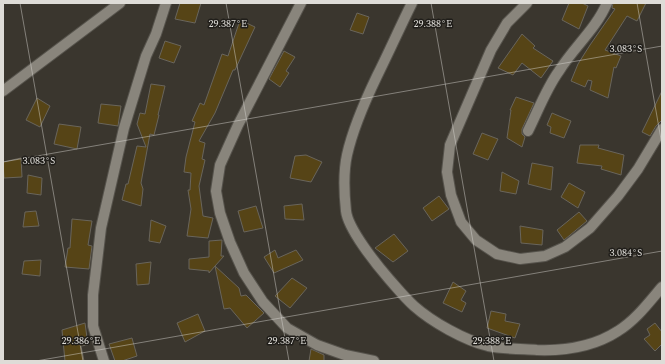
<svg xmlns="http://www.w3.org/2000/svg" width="665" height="364" viewBox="0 0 665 364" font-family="Spectral,serif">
	<rect width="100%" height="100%" fill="#3a362e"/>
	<g fill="#564416" stroke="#69655c">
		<path d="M180,3H201L195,23L175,19Z"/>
		<path d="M569,3H582L588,6L579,29L562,20Z"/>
		<path d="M613,3H646L637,21L627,16L605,50L621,56L616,68L614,67L608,98L590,90L592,81L588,80L585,87L571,81L578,64L590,45L615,9L612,8Z"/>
		<path d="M357,13L369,17L363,34L350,30Z"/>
		<path d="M240,20L255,27L235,70H233L215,113L199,141L205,143L202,159L205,160L199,186L203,216L213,218L208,238L187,236L191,209L188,190H190L191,173L184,172L186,157L195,122L192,121L200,103L204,105L222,54L228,56Z"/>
		<path d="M522,34L535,46L533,48L553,61L541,78L522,63L513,75L498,68Z"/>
		<path d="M165,41L181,46L174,63L159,58Z"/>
		<path d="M284,51L295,57L286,71L289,73L280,87L269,79Z"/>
		<path d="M151,84L165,86L158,115H159L154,135L150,134L141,183L143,189L141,206L122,200L126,184H128L137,146L146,147L137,124L140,113L145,114Z"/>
		<path d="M662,91V120L656,126L650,136L642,132Z"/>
		<path d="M516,97L534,103L522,129V134L525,137L522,147L507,138L511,110H510Z"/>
		<path d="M37,98L50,106L40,127L26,120Z"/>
		<path d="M101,104L121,106L118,126L98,123Z"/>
		<path d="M552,113L571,121L564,138L550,133L551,127L547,125Z"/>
		<path d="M59,124L81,127L77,149L54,144Z"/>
		<path d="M482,133L498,139L488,160L473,154Z"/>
		<path d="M580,145H599L598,148L624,155L621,175L601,169L602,166L577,163Z"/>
		<path d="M306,155L322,162L311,182L290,178L295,156Z"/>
		<path d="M21,158L22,177L4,178L3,162Z"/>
		<path d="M532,163L553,167L551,190L528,184Z"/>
		<path d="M502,172L519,181L516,194L500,191Z"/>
		<path d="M28,175L42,178L41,195L27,193Z"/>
		<path d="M569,183L585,192L578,208L561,197Z"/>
		<path d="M439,196L449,209L432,221L423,208Z"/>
		<path d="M302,204L304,220L285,219L284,206Z"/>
		<path d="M256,206L263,228L244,232L238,211Z"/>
		<path d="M36,211L39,226L23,227L25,212Z"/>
		<path d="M579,212L587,221L564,240L557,230Z"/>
		<path d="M72,219L92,221L88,245L92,246L89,269L65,267L68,248H70Z"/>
		<path d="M151,220L166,226L160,243L149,241Z"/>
		<path d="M520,226L543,230L542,245L521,243Z"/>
		<path d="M394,234L408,251L393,262L375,248Z"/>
		<path d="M222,240L221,256H224L215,266L239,288L241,296L246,295L264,313L247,328L230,308L224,309L215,266L209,273V271L189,269V259L209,257V241Z"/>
		<path d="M275,250L278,258L296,250L303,260L274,273L264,257Z"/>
		<path d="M41,260L40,276L22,274L24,261Z"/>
		<path d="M151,262L149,284L137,285L136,264Z"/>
		<path d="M292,278L307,288L290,308L275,296Z"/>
		<path d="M453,282L466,291L461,300L466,303L462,312L443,303Z"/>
		<path d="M491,311L506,314L505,321L520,324L515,338L487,328Z"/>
		<path d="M198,314L205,331L185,342L177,323Z"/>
		<path d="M85,323L88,345L81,346L84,361H65L62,330Z"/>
		<path d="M655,323L662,332V344L655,351L644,339L650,335L647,329Z"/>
		<path d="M132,338L137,356L122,361H115L109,344Z"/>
		<path d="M311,349L324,355V361H309Z"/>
	</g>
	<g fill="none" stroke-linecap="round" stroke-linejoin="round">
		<defs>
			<g id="minor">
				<path d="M301,3L238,125L220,165L216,191L220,213L230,242L244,273L263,302L287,328L317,345L345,355L374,361"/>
				<path d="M412,3C400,27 389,52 377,76C365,101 353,128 347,155C343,173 344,192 346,211C348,229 376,264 389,279C397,288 405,298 414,306C432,322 464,340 488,346C504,349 521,349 537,350C565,351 595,346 618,331C636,320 649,302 662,287"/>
				<path d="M527,3L507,23L491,50L450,145L447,172L451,195L461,222L476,240L497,254L520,259L545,256L565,247L590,228L618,196L638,169L662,129"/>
				<path d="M528,131C538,111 546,89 559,71C574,47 596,29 607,3"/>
				<path d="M104,361L93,326V295L101,228L124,128L146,56L156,34L166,3"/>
			</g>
			<path id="tertiary" d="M3,91L120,3"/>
		</defs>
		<use href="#minor" stroke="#56534c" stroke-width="12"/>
		<use href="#tertiary" stroke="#56534c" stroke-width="12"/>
		<use href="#minor" stroke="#89857c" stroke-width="10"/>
		<use href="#tertiary" stroke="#89857c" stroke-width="10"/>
	</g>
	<path fill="none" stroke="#dedcd7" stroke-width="1" stroke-opacity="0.45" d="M20,3L83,361M226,3L289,361M431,3L494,361M637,3L662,145M3,162L662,46M36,361L662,251"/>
	<g font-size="10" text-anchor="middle" fill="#dedcd7" stroke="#201e1a" stroke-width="3" stroke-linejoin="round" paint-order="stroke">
		<text x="228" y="27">29.387°E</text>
		<text x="433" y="27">29.388°E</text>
		<text x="626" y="52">3.083°S</text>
		<text x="39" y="164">3.083°S</text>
		<text x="626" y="256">3.084°S</text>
		<text x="81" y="344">29.386°E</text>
		<text x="287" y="344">29.387°E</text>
		<text x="492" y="344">29.388°E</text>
	</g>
	<rect width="665" height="364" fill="none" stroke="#dedcd7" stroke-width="8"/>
</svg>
